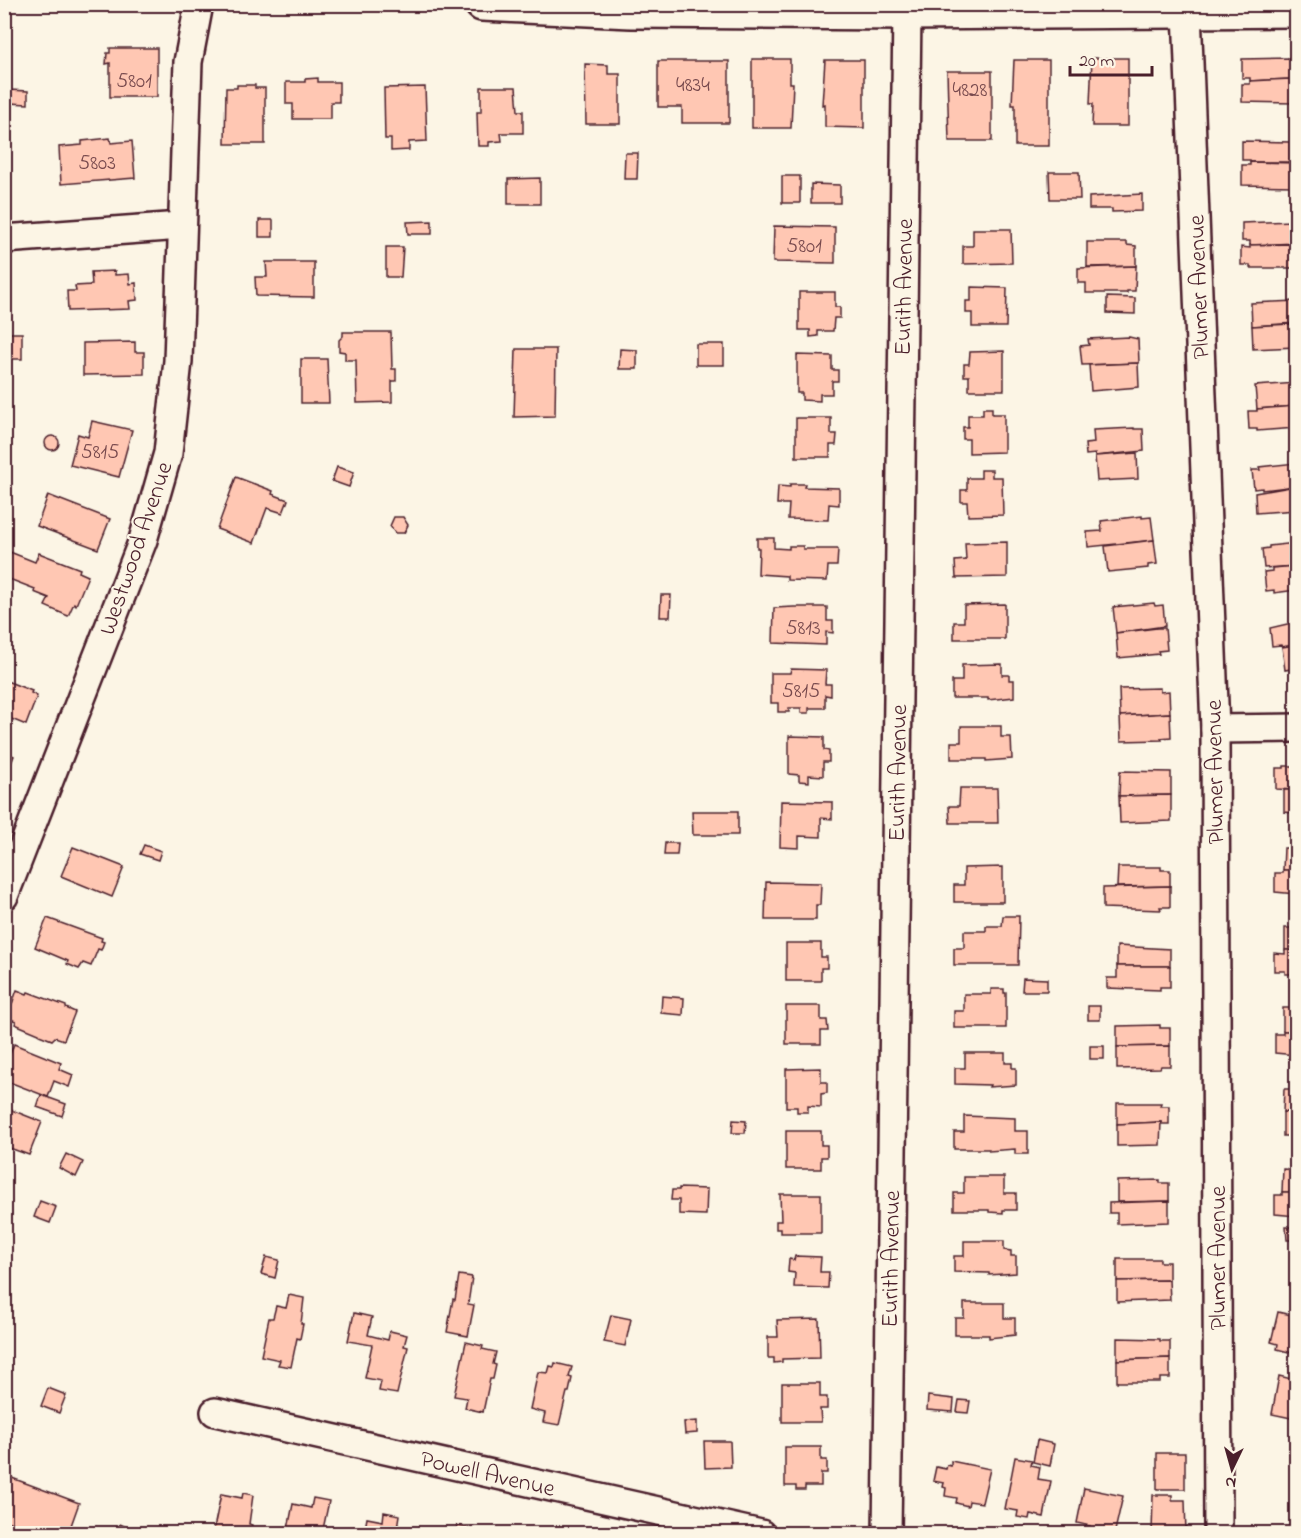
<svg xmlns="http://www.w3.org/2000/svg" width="1301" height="1538" viewBox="0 0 1301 1538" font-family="'Indie Flower',sans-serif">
	<rect width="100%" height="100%" fill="#fcf5e5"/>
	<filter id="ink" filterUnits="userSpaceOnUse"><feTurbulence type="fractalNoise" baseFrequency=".0167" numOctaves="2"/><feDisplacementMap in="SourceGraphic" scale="12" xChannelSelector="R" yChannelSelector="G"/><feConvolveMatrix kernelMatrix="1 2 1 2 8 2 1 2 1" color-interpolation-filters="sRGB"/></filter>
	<g filter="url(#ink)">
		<g fill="#ffc7b3" stroke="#4a1f2b" stroke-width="1.5">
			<path d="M110,48H157V97H110V63L106,64L107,53H110Z"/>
			<path d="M1092,58H1128V126H1092L1093,104H1090Z"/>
			<path d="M1291,58V79L1250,81V78H1242V59Z"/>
			<path d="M752,59H790V83H793L791,128H752Z"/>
			<path d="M825,60H864V128L825,127V104L822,105Z"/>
			<path d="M1014,60H1049V146H1015V105H1012Z"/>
			<path d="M658,61H729V123H682V107H658Z"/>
			<path d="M585,64L608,65V74H620V124H586Z"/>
			<path d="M947,71H992V141H949Z"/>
			<path d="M318,78V82H339V102H331V119H293V104H286V82H305V79Z"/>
			<path d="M1291,79L1296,81V103L1242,102V84H1250V81Z"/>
			<path d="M237,85H255V88H265V144H225L226,88H237Z"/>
			<path d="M425,87L427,141L409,142V150L391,151V139H385L384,88Z"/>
			<path d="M481,87H516L518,111H523V133H501L502,141L489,142V146H478L477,112H481Z"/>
			<path d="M9,90L28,91V104L9,103Z"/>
			<path d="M110,138L111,143L132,141L135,178L61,184L59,147L82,145V141Z"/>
			<path d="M1242,141L1290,142V162H1250V160H1242Z"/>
			<path d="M625,153H638L637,179H624Z"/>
			<path d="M1250,162L1296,163V186L1242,185V165H1250Z"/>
			<path d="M1049,172H1079L1080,199H1050Z"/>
			<rect x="782" y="176" width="18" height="27"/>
			<path d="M540,178V204H508V179Z"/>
			<path d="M811,184L840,185V203H811Z"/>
			<path d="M1142,194V211L1112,212V209H1089V197Z"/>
			<rect x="259" y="220" width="14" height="17"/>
			<path d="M432,221V234H408L407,222Z"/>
			<path d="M1291,221V224H1296V243L1250,245V241H1242V223Z"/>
			<path d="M774,226L835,227V263L773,262Z"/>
			<path d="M973,229H1011L1012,263L963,264V246H973Z"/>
			<path d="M1087,242H1127V245L1136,246V266L1087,267Z"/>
			<path d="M1291,244V247H1296V268H1250V265H1241V247L1250,248V245Z"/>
			<path d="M386,247H403L401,277H386Z"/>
			<path d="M266,262H314V297L256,296L255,277H267Z"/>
			<path d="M1136,266L1135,291H1127V293H1086V283H1078V268Z"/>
			<path d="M115,271V275L129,274L130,284L136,283L137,300L129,301L130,309L68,311L67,291H76L75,286L92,285L91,272Z"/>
			<path d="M971,287L1007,288L1006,327H972V313H966V301H971Z"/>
			<path d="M799,292H835V307H840V318H834L833,331H818V336L810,337V330H799Z"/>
			<path d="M1107,297L1135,298V314L1107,313Z"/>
			<path d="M1296,301V323L1252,326L1251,303Z"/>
			<path d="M1291,324L1292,326H1296V347L1253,349L1252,326Z"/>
			<path d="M343,332H391L392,369H396V381H392V402L357,403L356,360H345V352L339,351V340L343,336Z"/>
			<rect x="4" y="333" width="18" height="26"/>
			<path d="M1129,337L1138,339L1139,363L1082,365L1080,346L1089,345L1088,339Z"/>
			<path d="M135,342V352H144V374L83,375V343Z"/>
			<rect x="696" y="344" width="28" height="21"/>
			<path d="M516,349H556L555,416L514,417Z"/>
			<path d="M620,349L637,350V369H619Z"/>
			<path d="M1004,351V390H969V376H964V364H969L970,352Z"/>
			<path d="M797,355L832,356V370H838V381H832V394H820V401L802,400V393H797Z"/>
			<path d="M301,359H327L329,403H301Z"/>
			<path d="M1138,363L1139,387L1091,391L1089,365Z"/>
			<path d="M1296,383V406L1257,409L1255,386Z"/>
			<path d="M1296,406V428L1257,431V429H1249L1248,411H1257V409Z"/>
			<path d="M983,408H992V414H1004V452L969,453V439H963V427H968V415H983Z"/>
			<path d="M796,418H831V434H837L836,445H830V457H796Z"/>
			<path d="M92,421L132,430L119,477L70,465L78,434L88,437Z"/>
			<path d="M1134,428V429H1143L1144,451L1095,456V454L1086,455L1085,444L1094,443L1093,430Z"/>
			<circle cx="52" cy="443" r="7"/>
			<path d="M1137,453L1138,479L1097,481L1095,456Z"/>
			<path d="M1296,463V486L1262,490V488L1254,489L1252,470H1260L1259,467Z"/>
			<path d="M337,467L354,472L349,487L332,481Z"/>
			<path d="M981,470H992V477H1002L1003,515L968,516L967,502H961V490H967V478H981Z"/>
			<path d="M236,477L273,491L272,494L288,500L283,513L267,508L254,543L217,529Z"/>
			<path d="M790,484H805L804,487L839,488V505L829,504L828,520L788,519L789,504H777L778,486L790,487Z"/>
			<path d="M1296,486V510L1256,513L1255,493Z"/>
			<path d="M48,495L110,519L98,549L37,526Z"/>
			<path d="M1142,516V518L1151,517L1154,540L1088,547L1087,532L1102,531L1101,521Z"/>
			<path d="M394,517H403L408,525L404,533H395L390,526Z"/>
			<path d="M757,538H774V548L789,549V546H803V549H838L837,566H828L827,581L787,580V576L758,574L759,548H757Z"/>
			<path d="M1154,540L1157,564L1148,565V568L1108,572L1105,546Z"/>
			<path d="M1007,542V577L956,578L955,561L966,560L965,543Z"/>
			<path d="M1296,543V566L1264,568L1262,549L1269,548V546Z"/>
			<path d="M10,552L35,562L39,553L80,569L79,572L88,576L76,605L74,603L68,616L45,606L49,598L34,592L35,589L4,577V565Z"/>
			<path d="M1296,566V590L1274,593V590L1266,591L1264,572L1272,571V568Z"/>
			<path d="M661,595H671L670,617H660Z"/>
			<path d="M1154,603L1155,606L1163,605L1165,626L1116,633L1113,607Z"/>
			<path d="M1005,604V639H954V622H964V605Z"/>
			<path d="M794,607H827V621H833V633L826,632V645L773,643L774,608Z"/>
			<path d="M1296,622V645L1282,647L1281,645L1272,646L1270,628Z"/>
			<path d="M1157,628H1165L1167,650L1158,651L1159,654L1118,658L1116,633Z"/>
			<path d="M1296,645V668L1285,670L1282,647Z"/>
			<path d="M1002,664V675H1009V680H1014V697L988,700V698H952V681H962V665Z"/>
			<path d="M791,669L826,670L825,684H831V696L825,695V708H809V713H801V708H789V712H778V703H771V673H790Z"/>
			<path d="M4,680L32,691L31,693L37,696L26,725L4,716Z"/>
			<path d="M1160,688V692L1169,691L1170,713L1120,716L1119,689Z"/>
			<path d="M1170,713L1171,737L1161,738L1162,740L1121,741L1120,716Z"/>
			<path d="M961,726H1001V737H1011L1012,759L986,761V759H951V742H961Z"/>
			<path d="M789,736L824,737V750L829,751V762H823V776L809,775V782L799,781V775L789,774Z"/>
			<path d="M4,750L8,751L7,753L14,756L4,781Z"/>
			<path d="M1284,766H1296V790L1276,789V768H1284Z"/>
			<path d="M1120,771L1171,772V795L1119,796Z"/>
			<path d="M960,788H997L998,823H950L949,806H959Z"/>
			<path d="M1284,790H1296V827H1293V813L1284,812Z"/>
			<path d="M1171,795V821L1120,823L1119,796Z"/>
			<path d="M781,801L832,802V819L821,818V837L799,836V848L780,847Z"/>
			<path d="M692,811H738V835H693Z"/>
			<path d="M665,843H678L677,855H664Z"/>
			<path d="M144,845L161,851L158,860L140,854Z"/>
			<path d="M73,847L124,867L112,897L61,876Z"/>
			<path d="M1284,848H1296V870H1283Z"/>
			<path d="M1003,867V902H954V885H964V868Z"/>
			<path d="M1118,867H1161V870H1170V886L1117,887Z"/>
			<path d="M1283,870H1296V894L1275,892V873H1283Z"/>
			<path d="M766,882L821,883L820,905H816V920H765Z"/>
			<path d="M1170,886V907H1160L1161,910L1103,908V888Z"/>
			<path d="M1003,916H1019L1018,965H954V948H964V931H986V926H1002Z"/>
			<path d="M47,918L102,938L101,941L104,942L101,950L98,949L91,966L83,963L79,969L67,964L68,961L35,947Z"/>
			<rect x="1285" y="928" width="11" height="22"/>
			<path d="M786,943H821V957H827V968H821V981H786Z"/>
			<path d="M1117,946L1170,949V966H1117Z"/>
			<path d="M1285,950H1296V974H1285V971H1274V953L1285,954Z"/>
			<path d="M1117,966H1170V987H1160V990L1107,988V978H1117Z"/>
			<path d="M1023,978L1047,979V991H1022Z"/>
			<path d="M991,989H1004V993H1006V1028H954V1011H964V994H991Z"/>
			<path d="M17,990L27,994L28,992L66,1006V1008L75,1012L64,1040L55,1037L52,1040L39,1035V1034L15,1024L16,1021L7,1018Z"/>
			<path d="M662,996L684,998L683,1015L661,1013Z"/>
			<path d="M786,1006H821V1020H827L828,1031H821V1044H786Z"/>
			<rect x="1088" y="1006" width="12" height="14"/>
			<rect x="1283" y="1008" width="13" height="23"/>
			<path d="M1160,1025V1028H1170V1046L1117,1047V1026Z"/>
			<path d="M1283,1031H1296V1055L1275,1053V1034H1283Z"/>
			<path d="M14,1044L61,1063L59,1069L73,1075L69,1087L54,1081L48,1097L4,1080V1069Z"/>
			<rect x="1090" y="1046" width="14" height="13"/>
			<path d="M1170,1046V1066H1161L1160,1068L1117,1069V1047Z"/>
			<path d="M965,1053H1005V1063H1012V1068H1016V1085L989,1087L990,1085L955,1084V1068H965Z"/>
			<path d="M821,1068V1082H827V1093L821,1094V1107L808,1106V1112H797V1107H786V1069Z"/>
			<path d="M1284,1089H1296V1113L1283,1112Z"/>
			<path d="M41,1095L66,1104L62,1116L37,1107Z"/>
			<path d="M1117,1103H1161L1160,1106H1169V1124H1161V1122L1117,1124Z"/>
			<path d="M4,1107L42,1122L29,1155L4,1146Z"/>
			<path d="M1283,1112L1296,1113V1136H1283Z"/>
			<path d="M964,1116L1015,1118V1131H1028V1154H1015V1149L989,1151V1149H954V1132H964Z"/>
			<path d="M733,1120L746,1121L745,1133H732Z"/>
			<path d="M1161,1122L1160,1145L1117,1146V1124Z"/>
			<path d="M786,1131H821V1145H827V1157H821V1169H786Z"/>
			<path d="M66,1154L83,1162L76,1177L59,1168Z"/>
			<path d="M1283,1169L1296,1170V1192H1282Z"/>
			<path d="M964,1177H1004V1193H1016V1210H1003V1213L989,1212V1210H954V1193H964Z"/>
			<path d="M1160,1180V1183H1169V1201L1117,1202V1181Z"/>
			<path d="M679,1188L707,1189L706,1215L679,1214V1200H671L672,1190H679Z"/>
			<path d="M1282,1192H1296V1216L1275,1214V1195H1282Z"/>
			<path d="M780,1194H821V1233H780V1229H776V1221H781Z"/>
			<path d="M40,1201L56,1207L50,1223L34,1217Z"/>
			<path d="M1169,1201V1222L1117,1224V1213H1109V1203Z"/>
			<path d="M1286,1227H1296V1240H1287Z"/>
			<path d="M964,1241H1004V1250L1011,1251V1256H1016V1273L989,1275V1273L954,1272V1256H964Z"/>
			<path d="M795,1256L821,1257L820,1272H829L828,1288L794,1287L795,1273L788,1272L789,1259L794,1260Z"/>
			<path d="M266,1257L279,1260L275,1278L261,1274Z"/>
			<path d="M1117,1259H1160V1262H1169V1280L1117,1281Z"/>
			<path d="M459,1275L472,1277L468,1304L474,1305L468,1336L447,1332L453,1299L455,1300Z"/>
			<path d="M1169,1280L1170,1300L1117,1302V1281Z"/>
			<path d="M289,1295L304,1298L301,1324H303L300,1339L297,1338L291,1367L278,1365L280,1360L261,1356L269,1318H273L276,1306L286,1308Z"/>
			<path d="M964,1303H1004V1318H1015V1335L989,1338V1335H955V1318H964Z"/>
			<path d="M1278,1312L1296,1316V1354L1277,1349L1278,1344L1271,1342Z"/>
			<path d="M354,1313L372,1317L368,1335L388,1340L390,1331L407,1335L404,1346L408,1347L397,1394L379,1391L381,1381L365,1378L372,1345L348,1341Z"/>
			<path d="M611,1315L631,1319L625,1346L604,1342Z"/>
			<path d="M819,1319L820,1358L782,1359V1362L774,1363V1358H768V1337H778L777,1320Z"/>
			<path d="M1117,1338L1160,1339V1341H1170V1358L1117,1360Z"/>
			<path d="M466,1342L483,1346L482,1349L496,1352L493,1364L496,1365L493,1379H490L483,1412L465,1408L467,1398L454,1396Z"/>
			<path d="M1170,1358V1378H1160V1382H1117V1360Z"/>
			<path d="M555,1363L572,1367L569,1377L572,1378L569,1392H567L559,1425L543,1422L545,1413L530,1409L538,1372L548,1373L550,1366L554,1367Z"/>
			<path d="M1279,1376L1296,1380V1419L1272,1414Z"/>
			<path d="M782,1383H820V1397H827V1409H820L821,1422H782Z"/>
			<path d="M48,1388L66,1395L59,1413L41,1406Z"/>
			<path d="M928,1396L954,1399L953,1412L927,1410Z"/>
			<path d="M959,1400L970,1401L968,1413L957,1412Z"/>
			<path d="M697,1421V1433L685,1434L684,1422Z"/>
			<path d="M1037,1440L1054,1444L1050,1466L1033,1462Z"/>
			<path d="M704,1441H730L731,1467L705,1468Z"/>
			<path d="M785,1447H821V1460H827V1473H821V1486H805V1490H796V1486H785Z"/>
			<rect x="1157" y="1453" width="28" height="36"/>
			<path d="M1015,1457L1032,1460L1031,1465L1040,1467L1038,1479L1051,1481L1044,1517L1030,1514L1029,1519L1017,1517L1018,1511L1005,1509Z"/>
			<path d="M951,1461L990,1469L982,1503L969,1501L968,1506L956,1503L957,1498L945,1496L946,1488L943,1487L944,1483L933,1481L936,1467L946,1469L947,1465L951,1466Z"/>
			<path d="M4,1475L79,1503L68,1534H41L4,1520Z"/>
			<path d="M1084,1488L1123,1496L1115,1531L1102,1529L1101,1534L1088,1531L1090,1526L1077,1523Z"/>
			<path d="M243,1493L253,1495L249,1524L252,1525L250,1534L213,1533L221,1494L242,1498Z"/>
			<path d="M1153,1495H1172V1500H1185L1186,1534H1152Z"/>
			<path d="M313,1498L329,1501L322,1534H287L293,1504L311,1508Z"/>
			<path d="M384,1512L400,1515L397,1534H364L367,1518L383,1521Z"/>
			<path d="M120,1524L140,1534H116Z"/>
			<path d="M457,1526L474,1529L473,1534H455Z"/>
		</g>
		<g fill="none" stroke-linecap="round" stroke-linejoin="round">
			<defs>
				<g id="street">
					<path d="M1187,11L1215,729L1218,1534"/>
					<path d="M4,239L181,226"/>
					<path d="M1215,729L1296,728"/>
					<path d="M4,896L143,540L168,453L178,361L188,62L199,4"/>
					<path d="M215,1412L761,1534"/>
					<path d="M887,1534L907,13"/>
				</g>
				<path id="secondary" d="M482,4L631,11L907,13L1296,10"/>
			</defs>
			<use href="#street" stroke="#4a1f2b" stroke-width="32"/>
			<use href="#secondary" stroke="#4a1f2b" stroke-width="38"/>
			<use href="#street" stroke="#fcf5e5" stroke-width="27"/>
			<use href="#secondary" stroke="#fcf5e5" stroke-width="33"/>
		</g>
	</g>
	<g text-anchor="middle" stroke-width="4.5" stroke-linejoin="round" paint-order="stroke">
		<g font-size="21" fill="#77494d">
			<text x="134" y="87">5801</text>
			<text x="693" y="91">4834</text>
			<text x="970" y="96">4828</text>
			<text x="97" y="169">5803</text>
			<text x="804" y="252">5801</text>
			<text x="100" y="458">5815</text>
			<text x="803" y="634">5813</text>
			<text x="801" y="697">5815</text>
		</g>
		<g font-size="24" fill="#4a1f2b" stroke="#fcf5e5">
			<text transform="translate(903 287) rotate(-89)" y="8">Eurith Avenue</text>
			<text transform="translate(1198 287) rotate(-92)" y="8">Plumer Avenue</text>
			<text transform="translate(135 548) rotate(-71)" y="8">Westwood Avenue</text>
			<text transform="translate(1214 772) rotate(-91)" y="8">Plumer Avenue</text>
			<text transform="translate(897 773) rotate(-89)" y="8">Eurith Avenue</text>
			<text transform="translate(1217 1258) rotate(-90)" y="8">Plumer Avenue</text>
			<text transform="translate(890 1259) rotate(-89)" y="8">Eurith Avenue</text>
			<text transform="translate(488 1473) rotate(13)" y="8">Powell Avenue</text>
		</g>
	</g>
	<rect width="1301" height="1538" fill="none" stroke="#fcf5e5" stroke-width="24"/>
	<rect x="12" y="12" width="1277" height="1514" fill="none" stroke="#4a1f2b" stroke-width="2" filter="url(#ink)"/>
	<g transform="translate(1232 1469) rotate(185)" stroke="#fcf5e5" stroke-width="4.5" paint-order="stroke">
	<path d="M0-4.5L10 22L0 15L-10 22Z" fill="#4a1f2b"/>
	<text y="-9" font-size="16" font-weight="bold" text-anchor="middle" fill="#4a1f2b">N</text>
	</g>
	<path d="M1070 66v9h82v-9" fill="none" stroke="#4a1f2b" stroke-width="3"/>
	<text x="1079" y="66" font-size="18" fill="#4a1f2b" stroke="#fcf5e5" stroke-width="4.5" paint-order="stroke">20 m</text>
</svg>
